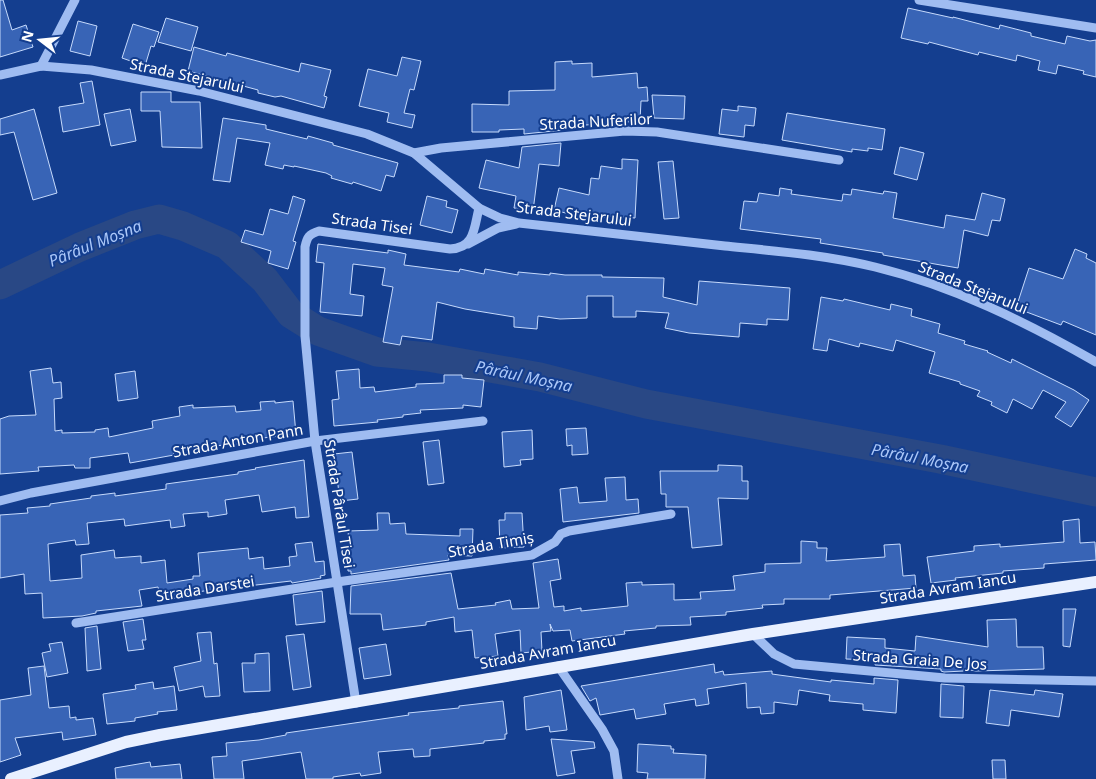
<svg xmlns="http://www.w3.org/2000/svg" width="1096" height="779" viewBox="0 0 1096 779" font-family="'Noto Sans',sans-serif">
	<rect width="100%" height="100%" fill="#143e8f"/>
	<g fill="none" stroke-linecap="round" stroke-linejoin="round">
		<path stroke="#294885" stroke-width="29" d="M0,285L80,247L135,225L159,219L183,226L227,245L265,280L291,314L318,331L377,352L428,357L540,377L646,404L940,459L1096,492"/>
	</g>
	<g fill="#3864b6" stroke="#c6dafc">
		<path d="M0,0H3L12,30L26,25L33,47L0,57Z"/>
		<path d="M908,8L953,18V17L999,29L1000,25L1031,33V36L1065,44L1067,36L1090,41L1096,40V77L1083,74L1084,71L1058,65L1056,74L1038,70L1040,61L1017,55L1016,61L979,52L978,55L929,42L928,44L901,38Z"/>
		<path d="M166,18L198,27L191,51L158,42Z"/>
		<path d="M78,21L97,26L90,56L70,51Z"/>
		<path d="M133,24L159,32L154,47L151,46L145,66L122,58Z"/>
		<path d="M194,47L226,56L227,53L299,72L301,63L331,70L324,96L327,97L324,108L281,96L275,97L258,93V90L188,71Z"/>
		<path d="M402,57L421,61L414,90L410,89L404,113L415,115L412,128L387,122L389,113L359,106L368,69L397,76Z"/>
		<path d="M572,61V64L592,63V77L637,73L638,88L647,87L648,101H641L640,121L572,126L563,128V130L524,134V129L499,130V132H472V104L509,105V91L555,90V62Z"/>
		<path d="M92,81L100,125L63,132L59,107L84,103L80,83Z"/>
		<path d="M141,92H171V102H200L202,148L162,147L160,111H141Z"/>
		<path d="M652,95L685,96L684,119L654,118Z"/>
		<path d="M738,106L756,108L754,126L745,125L744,137L719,134L722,109L738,111Z"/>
		<path d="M34,109L57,193L33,200L14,132L0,135V119Z"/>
		<path d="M130,109L136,141L111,146L104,114Z"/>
		<path d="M787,113L885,129L882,150L868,148V151L852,149V152L782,140Z"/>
		<path d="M223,118L266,125V129L307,139L308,136L333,143V145L398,163L394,177L386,175L381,191L353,182L352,184L331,178L332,176L326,173L294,166V167L284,165L283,169L265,165L270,143L237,138L230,182L213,180Z"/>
		<path d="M561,143L559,166L539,164L533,211L514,208L516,196L479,188L486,160L519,168L522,147Z"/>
		<path d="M900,147L924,153L917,180L894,174Z"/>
		<path d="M622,159L638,160L635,218L609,216L608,218L577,214V216L554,210L559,188L589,195L591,178L599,179L601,166L622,169Z"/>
		<path d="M673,161L679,218L664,219L658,162Z"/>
		<path d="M780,188L792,190L791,194L842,201L843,194L851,195L852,189L883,194L884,191L897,193L893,218L944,228L946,215L975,220L982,193L1005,199L1000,221L992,220L988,236L964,230L958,268L883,255V253L820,243L821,239L740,229L744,201L757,202L759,193L779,196Z"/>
		<path d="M293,196L305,200L293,241L296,242L288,269L268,263L271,251L241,242L245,230L263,235L270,209L288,214Z"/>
		<path d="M427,196L447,201L446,207L458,210L452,233L420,225Z"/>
		<path d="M318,244L388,253V250L406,254L404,265L459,272L460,269L484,274L485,269L518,275V272L550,275V273L565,275H602V277L664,278L663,297L697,305L699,281L790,288L788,320L767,319V325L740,323L739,337L689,333L665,328L669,313L636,311V317H613V296H587V318L560,319L538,316L537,329L514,327V317L465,309L437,302L432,340L402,336L400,345L383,342L393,287L382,285L385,268L353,264L350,294L364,296L362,316L320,312L324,263L316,262Z"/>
		<path d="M1075,249L1087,254L1086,258L1096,263V335L1063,321L1061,325L1016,308L1029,268L1063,279Z"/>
		<path d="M821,297L843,301L844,299L890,310L891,304L912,309L911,316L940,324L938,333L965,341L964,344L988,351L987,352L1011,363L1012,359L1074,390L1089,400L1071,427L1055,417L1066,402L1043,390L1032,409L1013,399L1007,413L991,405L992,402L977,396L980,391L960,384V382L929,373L935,352L896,340L893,351L860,343L859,347L829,339L827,351L813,349Z"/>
		<path d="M51,368L53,383L61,382L62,398L54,399L55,431L62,430V433L95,432V430L108,428L109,437L153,428L152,421L180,416L179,407L193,405V408L235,406L236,412L261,410L260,402L275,401V403L293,401L296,434L263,438V441L238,444L213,446V444L173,449L174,455L130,463L128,453L90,458V468H75L74,465L38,467L39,471L0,474V419L9,416L36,415L30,371Z"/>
		<path d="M359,369L360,388L374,387L375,392L416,387V384L444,383V375H462V378L484,380L481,407L463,405V408L420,410L421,413L403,415V417L377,420L378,422L334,426L332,400L339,399L336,371Z"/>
		<path d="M135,371L138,398L118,401L115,374Z"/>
		<path d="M586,428L588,454L572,455V445L567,446L566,429Z"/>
		<path d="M532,430L533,459L520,460L521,465L504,467L502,432Z"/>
		<path d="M439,440L444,483L428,485L423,442Z"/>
		<path d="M352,452L358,499L340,501L334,454Z"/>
		<path d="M304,460L309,517L296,518L295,507L262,512L259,495L225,500L227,514L208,517V512L183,514L185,526L171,528L170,520L125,526L124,519L87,523L89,544L76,545L75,540L48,544L50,581L82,578L81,555L114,550L115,558L141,556V563L165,560L167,583L193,579V576H200L198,553L248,548L249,559L263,557L264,569L290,566L289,557L297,556L295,544L312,542L315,562L324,561L325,575L320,576L321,578L292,583L291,581L204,591L184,594V597L161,600L158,587L139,590L142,606L96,611V613L82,616L43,618L42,593L25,594L24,574L0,578V515L28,513L27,508L50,506V504L91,498V496L115,493V496L166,489V484L238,474V472L256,469L255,468Z"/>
		<path d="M718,465L742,466V481H748V499L718,498L722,545L692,548L688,507H666V494H661L660,471H718Z"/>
		<path d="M625,477L626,500L638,499L639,513L563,522L560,489L577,487L579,503L607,501L605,478Z"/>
		<path d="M377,513H389L390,524L405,523L406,534L460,536V529H473L472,556L448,555L449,560L351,574V571H348L347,555H350L348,531L378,530Z"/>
		<path d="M505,513H522L524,547L500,548L499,520H505Z"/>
		<path d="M1079,519L1080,543L1095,542L1096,560L1044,564V568L1003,571V573L955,578L956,580L931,583L927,557L974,551V546L1000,544V547L1064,542L1063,521Z"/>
		<path d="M801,541L817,542V548H827L826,561L885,557L884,545L900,544L903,576L915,575L916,588L830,595V599H784V604L762,605L763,608L726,612V615L690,617L691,625L656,626V628L624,631L625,634L572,641L570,630L553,631L550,624L551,631L541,632L542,651L521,653L520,630L495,634L498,656L475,658L472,630L455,632L454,617L426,622V625L383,630L381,614H350L351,586L451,573L458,609L496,605L495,603L510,600L512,609L539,608L533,563L558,559L561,579L550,581L554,607L564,606V611L581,608V611L628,606L626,583L642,582V585L674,584V600L701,599L700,592L735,590L733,576L765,572V564L801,563Z"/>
		<path d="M322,591L325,622L296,625L293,595Z"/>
		<path d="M1063,609H1076L1070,647L1063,646Z"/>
		<path d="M143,619L146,640H142L144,649L128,651L123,622Z"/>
		<path d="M1016,619L1017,647H1043L1044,669L976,671L964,669V671L944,672L941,671V669L875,665L876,660L846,659L847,637L885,639V648L915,651L916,636L988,647L987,620Z"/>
		<path d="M97,626L101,669L87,671L85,628Z"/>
		<path d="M211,632L214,664L217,663L220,696L205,697L203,686L179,691L174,667L201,661L197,633Z"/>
		<path d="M304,634L311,687L293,690L286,636Z"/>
		<path d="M62,642L68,673L47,677L42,653L51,651L49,644Z"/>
		<path d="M386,644L391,675L364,679L359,648Z"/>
		<path d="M269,653L270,691L244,692L242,663H255V654Z"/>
		<path d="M714,664L715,673L723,671L724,675L772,671V674L779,675L831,682V680L874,684V678L898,680L896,713L863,710V704L829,701L830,695L799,690L797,705L774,702V713L761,714L760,707L747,708L746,683L707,689L709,704L696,706L695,699L664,704L666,714L636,719L634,709L600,715L596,698L590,701L581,686Z"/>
		<path d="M44,666L49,708L69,706L70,718L76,717V720L93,718L96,735L63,740L62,732L15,738L21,755L0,762V700L31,695L28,668Z"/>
		<path d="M153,682L154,689L174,686L177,710L157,712L158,714L135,718V721L107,724L103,694L136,689L135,685Z"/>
		<path d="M941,684L964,686L963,718L940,717Z"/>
		<path d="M561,690L567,730L550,732L549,726L526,730L524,697Z"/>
		<path d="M990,690L1034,695L1035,690L1063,694L1059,717L1011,710L1009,726L986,723Z"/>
		<path d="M503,701L507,734H505V739L484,741V743L430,749V756L414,757L413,749L378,752L381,773L361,776L360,773L333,777V779H306L301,752L242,761L244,779H214L212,757L227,756L226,743L259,740L286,735V733L409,715L408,713L459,708V706Z"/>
		<path d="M551,739L594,742L595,748L571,751L575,773L557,776Z"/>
		<path d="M638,744L671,746V749H674L673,753L706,755L705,779H647L648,773L637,772Z"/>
		<path d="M992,760H1005L1006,779H993Z"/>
		<path d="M150,762L151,767L180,764L182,779H116L115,768Z"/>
	</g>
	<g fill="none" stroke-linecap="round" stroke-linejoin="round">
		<g stroke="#9fbcf1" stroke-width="9">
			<path d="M919,0L1096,28"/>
			<path d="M41,66L75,0"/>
			<path d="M0,75L41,66L91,70L199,91L367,134L414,153L479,208L500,218L519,223C588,231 656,238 725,246C775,251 826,255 875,267C953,286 1026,322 1096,362"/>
			<path d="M414,153L441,148L625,131L657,132L839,160"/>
			<path d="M468,244L498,228L516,224"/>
			<path d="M0,501L31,493L315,441L483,421"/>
			<path d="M76,623L337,582L532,555L555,542L561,534L569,531L671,514"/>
			<path d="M753,634L774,654L794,664L945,678L1096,681"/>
			<path d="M558,666L602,729L614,751L618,779"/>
			<path d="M356,703L315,441L305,336V247C307,237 309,234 319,231L450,249C475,248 474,228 479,208"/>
		</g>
		<path stroke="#e9f0ff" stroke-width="12" d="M11,779L126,742L160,735L753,634L1096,582"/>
	</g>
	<g text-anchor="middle" stroke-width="4" stroke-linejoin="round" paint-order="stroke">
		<g font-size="15" fill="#fff" stroke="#143e8f">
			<text transform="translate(187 76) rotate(12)" y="5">Strada Stejarului</text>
			<text transform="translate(596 122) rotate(-3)" y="5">Strada Nuferilor</text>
			<text transform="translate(574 214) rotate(7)" y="5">Strada Stejarului</text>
			<text transform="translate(372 224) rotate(8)" y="5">Strada Tisei</text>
			<text transform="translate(973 288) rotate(22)" y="5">Strada Stejarului</text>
			<text transform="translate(238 441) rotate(-10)" y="5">Strada Anton Pann</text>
			<text transform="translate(339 504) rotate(81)" y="5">Strada Pârâul Tisei</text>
			<text transform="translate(491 545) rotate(-10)" y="5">Strada Timiș</text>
			<text transform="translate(948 588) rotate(-9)" y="5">Strada Avram Iancu</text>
			<text transform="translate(205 589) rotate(-9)" y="5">Strada Darstei</text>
			<text transform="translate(548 652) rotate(-10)" y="5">Strada Avram Iancu</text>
			<text transform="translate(920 660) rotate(4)" y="5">Strada Graia De Jos</text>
		</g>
		<g font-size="16" font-style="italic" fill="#abc7f8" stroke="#143e8f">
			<text transform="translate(95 243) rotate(-22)" y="6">Pârâul Moșna</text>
			<text transform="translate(524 376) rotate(12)" y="6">Pârâul Moșna</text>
			<text transform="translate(920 458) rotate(11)" y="6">Pârâul Moșna</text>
		</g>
	</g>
	<g transform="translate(40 40) rotate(286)" stroke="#143e8f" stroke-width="4" paint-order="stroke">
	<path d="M0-4L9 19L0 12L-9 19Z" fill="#ffffff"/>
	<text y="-8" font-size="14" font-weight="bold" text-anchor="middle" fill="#ffffff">N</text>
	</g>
</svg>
